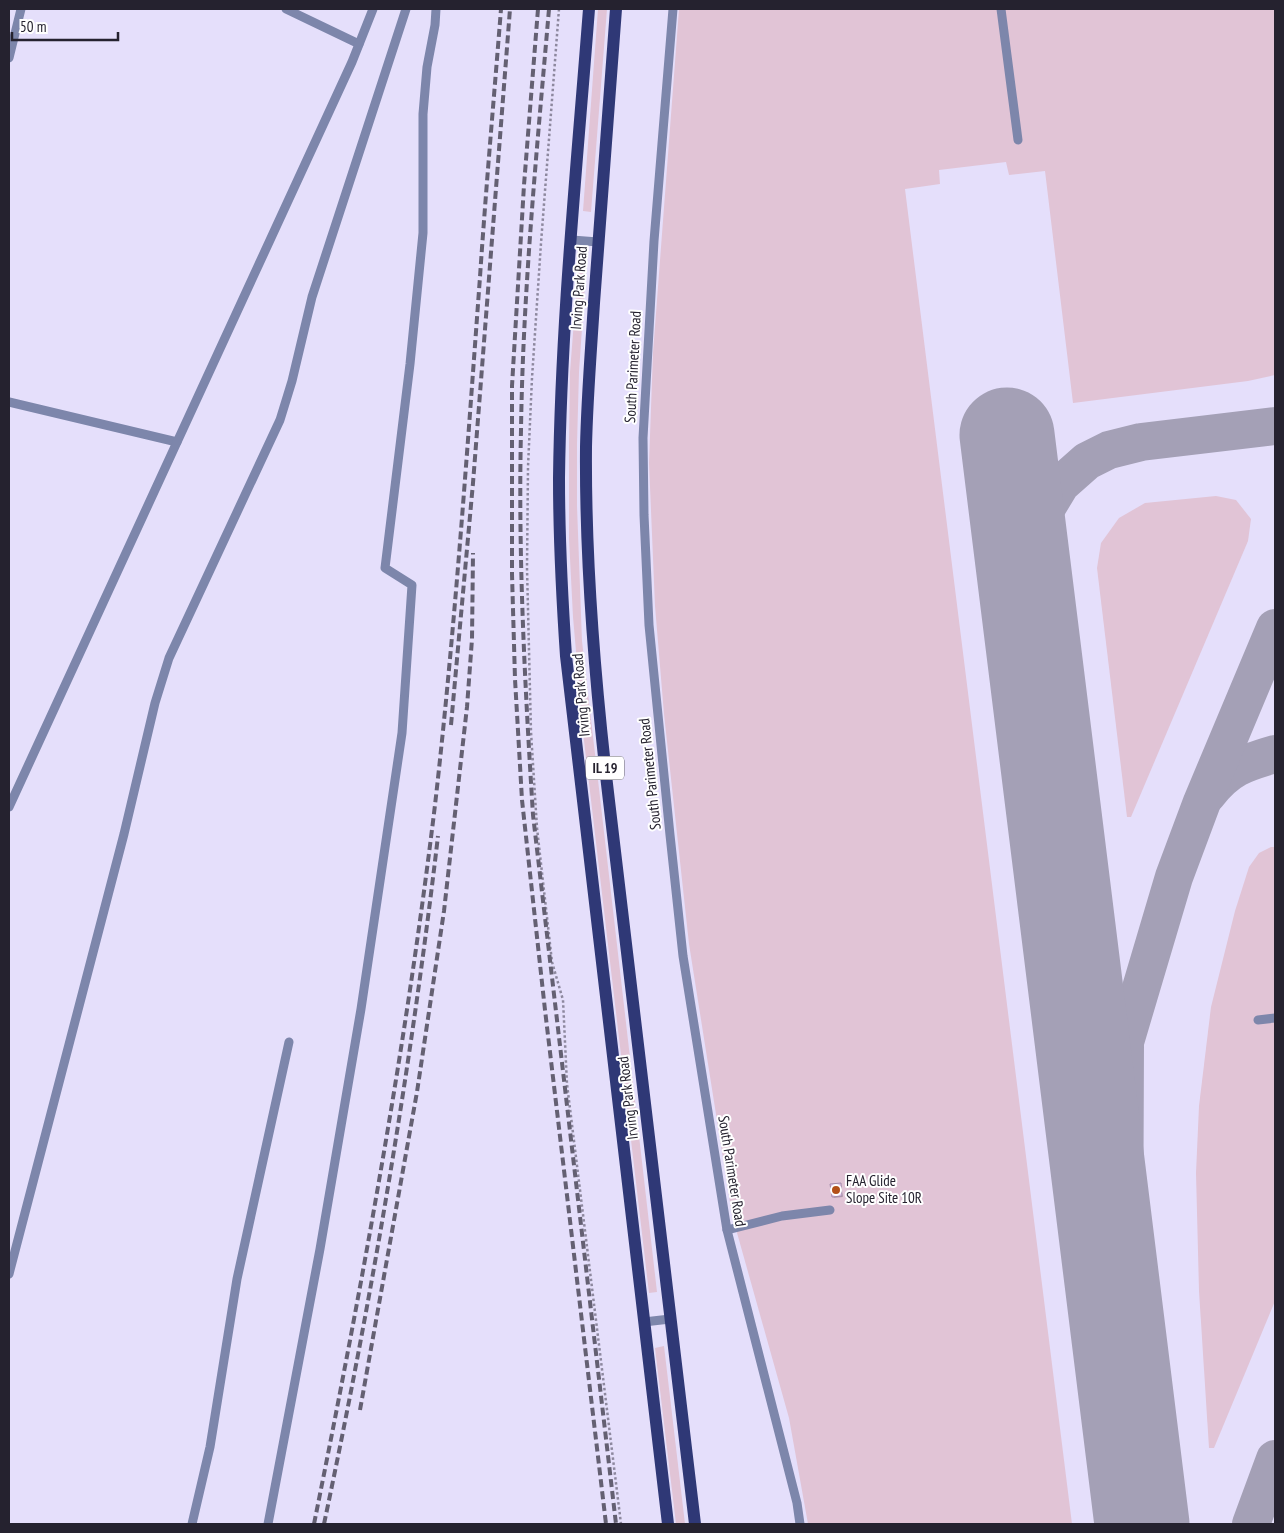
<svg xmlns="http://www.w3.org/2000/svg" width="1284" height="1533" viewBox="0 0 1284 1533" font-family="'PT Sans Narrow',sans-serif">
	<rect width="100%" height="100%" fill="#e5dffb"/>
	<g fill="#e1c4d6">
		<path d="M598,9H607L591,212L583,211Z"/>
		<path d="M679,9H1275V375L1248,381L1073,403L1045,171L1009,175L1006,162L939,170L940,184L905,189L1072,1524H808L789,1418L732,1215L689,944L664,714L655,606L649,463L653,353Z"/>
		<path d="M578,269H586L579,372L577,444V506L582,641L657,1292L649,1293L583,732L573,617L569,539V443L570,372Z"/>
		<path d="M1216,496L1236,500L1251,519L1248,541L1131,817H1127L1097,568L1101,543L1119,518L1145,503Z"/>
		<path d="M1271,847H1275V1301L1214,1448H1209L1199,1291L1196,1173L1199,1106L1211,1007L1235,911L1249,867L1259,853Z"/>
		<path d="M664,1346L685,1524H676L655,1348Z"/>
	</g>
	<path fill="#0003" d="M840,1184L843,1197L834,1198L833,1197Z"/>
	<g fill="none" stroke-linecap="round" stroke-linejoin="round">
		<g stroke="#a4a0b6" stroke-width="38">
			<path d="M1025,576L1032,539L1041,517L1061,484L1087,461L1109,450L1141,442L1275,426"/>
			<path d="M1207,795C1227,768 1244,763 1275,754"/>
			<path d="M1135,1464L1124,1288L1125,1042L1174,877L1202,802L1275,628"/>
			<path d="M1251,1524L1275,1459"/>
		</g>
		<path stroke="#a4a0b6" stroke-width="95" d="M1007,435L1142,1524"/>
	</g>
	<path fill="#e0c1ea" stroke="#a38daa" d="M841,1183L842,1196L832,1197L830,1184Z"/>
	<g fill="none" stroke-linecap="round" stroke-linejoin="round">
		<path stroke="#8d889e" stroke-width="2.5" stroke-dasharray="2.5 2.5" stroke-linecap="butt" d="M559,9L541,243L532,378L528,467L527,568L531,732L537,828L552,962L563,1000L567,1084L621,1524"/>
		<g stroke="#7d86ab" stroke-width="9">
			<path d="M286,9L359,44"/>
			<path d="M673,9L654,241L643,438L644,515L649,625L670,835L683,956L727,1230L797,1503L800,1524"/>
			<path d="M1001,9L1018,140"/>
			<path d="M9,58L21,9"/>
			<path d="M572,240L598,242"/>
			<path d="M9,402L177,442"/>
			<path d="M9,807L352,62L373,9"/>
			<path d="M1258,1020L1275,1018"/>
			<path d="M727,1230L782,1216L830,1210"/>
			<path d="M9,1274L124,834L155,703L169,658L280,420L292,381L312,297L406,9"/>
			<path d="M644,1322L670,1319"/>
			<path d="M192,1524L210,1447L237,1279L289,1042"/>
			<path d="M268,1524L320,1249L361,1009L402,733L412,585L385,568L410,364L423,233V114L427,67L435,25L436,9"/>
		</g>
		<g stroke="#2f3876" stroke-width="12">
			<path d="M589,9C577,165 561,321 559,478C559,537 562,597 566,656L668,1524"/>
			<path d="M616,9C608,107 601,205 594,303C591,351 587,399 586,447C585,565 595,683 609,801L695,1524"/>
		</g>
		<g stroke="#646072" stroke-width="4" stroke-dasharray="8 4" stroke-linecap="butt">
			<path d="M538,9L524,185L512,386V574L515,679L522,800L545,1010L606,1524"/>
			<path d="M549,9C537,149 523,289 521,430C518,558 525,687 533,815L616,1524"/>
			<path d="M451,725L473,483L510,9"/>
			<path d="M360,1410L417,1092L444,911L467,707L472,639L473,553"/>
			<path d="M314,1524C362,1286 406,1046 435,805C455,629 467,453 480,277C486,187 494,98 501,9"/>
			<path d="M324,1524C372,1297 411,1067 438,836"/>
		</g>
	</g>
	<circle fill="#b35019" stroke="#fff" stroke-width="2" cx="836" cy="1190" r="5"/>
	<g text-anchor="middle" stroke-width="4" stroke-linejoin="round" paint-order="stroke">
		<rect fill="#fff" stroke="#66646d" stroke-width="1" x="586" y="756.5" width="38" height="23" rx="4"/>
		<g font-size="14" font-weight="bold" fill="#25222f">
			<text x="605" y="773">IL 19</text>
		</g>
		<g font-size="15" fill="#25222f" stroke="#fff">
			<text transform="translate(579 288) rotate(-86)" y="5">Irving Park Road</text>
			<text transform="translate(633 367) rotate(-87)" y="5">South Parimeter Road</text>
			<text transform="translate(581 695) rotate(-95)" y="5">Irving Park Road</text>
			<text transform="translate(650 774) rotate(-96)" y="5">South Parimeter Road</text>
			<text transform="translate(628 1098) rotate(-97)" y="5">Irving Park Road</text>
			<text transform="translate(732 1171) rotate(81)" y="5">South Parimeter Road</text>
		</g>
		<g font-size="15" fill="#25222f" stroke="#fff" text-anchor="start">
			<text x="846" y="1186">FAA Glide<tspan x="846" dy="17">Slope Site 10R</tspan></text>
		</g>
	</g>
	<rect width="1284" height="1533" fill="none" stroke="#25222f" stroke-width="20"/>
	<path d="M12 32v8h106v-8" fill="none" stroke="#25222f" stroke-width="2.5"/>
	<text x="20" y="32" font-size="15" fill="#25222f" stroke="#ffffff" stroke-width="4" paint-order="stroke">50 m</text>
</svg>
